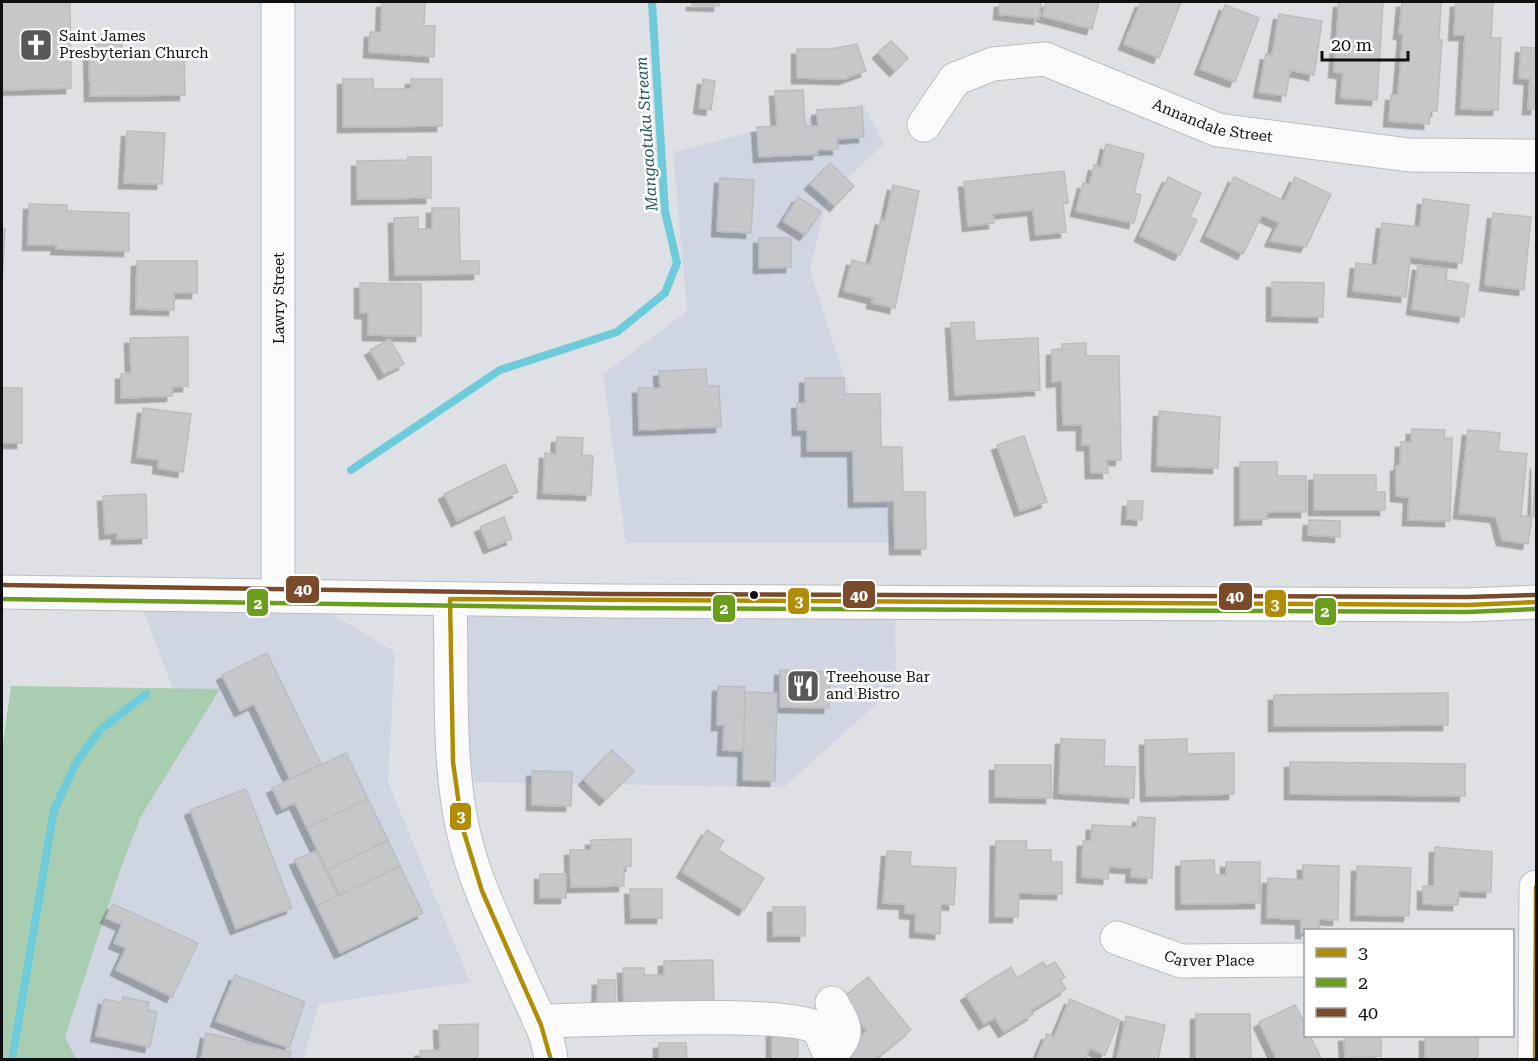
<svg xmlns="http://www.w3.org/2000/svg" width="1538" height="1061" viewBox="0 0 1538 1061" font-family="'Roboto Serif',serif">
	<defs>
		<filter id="shadow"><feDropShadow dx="-5.5" dy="5.5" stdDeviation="0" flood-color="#0004"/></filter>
	</defs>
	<rect width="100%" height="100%" fill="#dde0e4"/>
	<g fill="#d0d6e1">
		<path d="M863,104L884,144L827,197L810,271L898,543H626L603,374L687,311L673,152Z"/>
		<path d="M140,602L325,610L395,652L388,782L470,982L319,1004L303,1059L30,1060L176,697Z"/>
		<path d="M464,609L895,614L896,686L784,787L456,782Z"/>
	</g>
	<path fill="#a9cdb1" d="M11,686L220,689L141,816L120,870L65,1037L76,1059H2V750Z"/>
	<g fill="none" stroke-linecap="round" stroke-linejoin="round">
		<g stroke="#6eccda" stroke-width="8">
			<path d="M351,470L500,370L617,332L665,293L677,263L665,211L652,2"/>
			<path d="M12,1060L54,810L77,761L100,730L146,694"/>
		</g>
	</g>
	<g fill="#c5c7ca" stroke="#babdc0" stroke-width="1.5" filter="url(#shadow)">
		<path d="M2,2H70L71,88L2,90Z"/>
		<path d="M382,2H425L424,26H435L434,57L369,52L370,32H381Z"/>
		<path d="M692,2H719V6L692,5Z"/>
		<path d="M1000,2H1041L1039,19L999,14Z"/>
		<path d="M1046,2H1099L1092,29L1042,16Z"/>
		<path d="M1141,2H1181L1159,58L1124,44Z"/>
		<path d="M1339,2H1383L1377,100L1341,98L1343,73L1334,72Z"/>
		<path d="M1402,2H1441L1439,40H1442L1437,111H1430L1429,124L1389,121L1391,95H1398L1403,34H1399Z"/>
		<path d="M1456,2H1493L1491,38H1501L1498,110L1461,109L1465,35H1454Z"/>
		<path d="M1225,5L1259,18L1235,82L1200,69Z"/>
		<path d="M1279,14L1322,21L1314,75L1290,70L1286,96L1259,92L1266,54L1272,56Z"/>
		<path d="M891,41L908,58L895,71L878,53Z"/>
		<path d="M122,44V58L184,57L185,95L90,96L89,45Z"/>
		<path d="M857,44L866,71L844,79L797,78V49H831Z"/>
		<path d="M1521,47L1536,48V109H1528L1530,79L1519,78Z"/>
		<path d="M343,79H373V89H411V79H442V126L343,127Z"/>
		<path d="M703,79L715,81L711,110L699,108Z"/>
		<path d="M803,90L805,126H818L817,110L862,107L864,137L837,139L838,149L818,150V154L759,157L757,127L777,126L775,91Z"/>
		<path d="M127,131L165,133L162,184L124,183Z"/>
		<path d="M1106,144L1144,154L1134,193L1141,195L1134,223L1076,211L1083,183L1090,184L1094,165L1101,167Z"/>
		<path d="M408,157H431V198L357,199V161L408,160Z"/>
		<path d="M830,163L854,186L835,206L810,184Z"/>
		<path d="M1064,171L1068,203L1063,204L1066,232L1036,235L1033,210L993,214L994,223L968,226L964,182Z"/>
		<path d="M1168,177L1201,193L1190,217L1197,220L1180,255L1140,236Z"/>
		<path d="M1234,177L1284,201L1295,177L1331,194L1306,247L1270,241L1279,223L1262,215L1243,254L1206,236Z"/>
		<path d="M720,178L754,180L751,233L717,231Z"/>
		<path d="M893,185L919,191L895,308L872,303L873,298L844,291L852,260L870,265L881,219L885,221Z"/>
		<path d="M798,197L821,212L805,235L783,221Z"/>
		<path d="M1423,199L1469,205L1462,263L1410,257L1406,297L1353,291L1356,263L1377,265L1382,223L1420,227Z"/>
		<path d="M29,204L67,205V211L129,213V251L56,249L57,245H28Z"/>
		<path d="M432,208H459L460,261H479V274L395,275L394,218L418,217V229H432Z"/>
		<path d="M1493,213L1531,217L1524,290L1485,285Z"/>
		<path d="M2,229H5L2,283Z"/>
		<path d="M759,238H791V267L759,268Z"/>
		<path d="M137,261H197V293H174V310L136,309Z"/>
		<path d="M1418,265L1447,269L1446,280L1469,284L1464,317L1412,309Z"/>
		<path d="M1272,282L1324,283L1323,317L1272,316Z"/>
		<path d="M360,283L421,284V336L368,335V313H360Z"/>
		<path d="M974,322L975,341L1038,338L1040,390L955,395L951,323Z"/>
		<path d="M188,337V386L172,387V396L121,398V374L131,373L130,338Z"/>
		<path d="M390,339L404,364L384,374L370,350Z"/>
		<path d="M1086,343V356H1119L1121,460H1107L1108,473H1091L1090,445H1082V425H1063L1062,381L1052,382V350L1062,349V344Z"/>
		<path d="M706,369L707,386H719L721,427L639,430L638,388H660L659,371Z"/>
		<path d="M805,378H844V394H880L881,447H902L903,492H925L926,549H895L894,501L854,502L853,451H807V430H798L797,403H805Z"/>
		<rect x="2" y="388" width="20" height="55"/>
		<path d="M143,408L191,414L183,472L158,468L159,460L137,457Z"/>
		<path d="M1159,411L1220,417L1218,468L1157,466Z"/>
		<path d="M1412,429L1445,430L1444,438H1452L1450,521L1408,520L1409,497L1396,496V466L1400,465L1401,442H1411Z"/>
		<path d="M1468,430L1500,433L1498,451L1527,454L1521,516L1532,517L1528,544L1502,540L1496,517L1459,513Z"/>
		<path d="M1024,436L1047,502L1020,511L997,445Z"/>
		<path d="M557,437L583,438L582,455L593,456L591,495L543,493L545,453L556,454Z"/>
		<path d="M1240,462H1277V476H1306V512H1267V519L1240,520Z"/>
		<path d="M1536,463V517L1533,516Z"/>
		<path d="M505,464L518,492L457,521L444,494Z"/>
		<path d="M1314,475H1376V492H1385V510H1314Z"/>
		<path d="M146,494L147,538L117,539V533L105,534L103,496Z"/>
		<path d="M1128,501H1143L1142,520L1127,519Z"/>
		<path d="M504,517L512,539L489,548L480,527Z"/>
		<path d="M1309,520L1340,521V537L1308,535Z"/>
		<path d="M267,653L321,764L290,779L254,704L240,711L222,675Z"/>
		<path d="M780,670L830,672L829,708L780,707Z"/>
		<path d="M718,686L745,687L744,751L723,750L724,725H717Z"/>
		<path d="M745,692L777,693L775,781L743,780Z"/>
		<path d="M1448,693V725L1274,726V695Z"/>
		<path d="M1061,739L1105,740L1104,766L1135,767L1134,798L1059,793Z"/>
		<path d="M1187,739V754L1234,753V794L1146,796L1145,740Z"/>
		<path d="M612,750L634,771L605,800L584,780Z"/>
		<path d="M346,753L368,799L307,828L295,803L282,809L272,788Z"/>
		<path d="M1290,762L1465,764V796L1290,794Z"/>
		<path d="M995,765H1051V798L995,797Z"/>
		<path d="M532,771L572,772L571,806L532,805Z"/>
		<path d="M246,789L292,908L236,929L190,810Z"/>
		<path d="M368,799L388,840L327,870L307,828Z"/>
		<path d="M1138,817L1155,818L1152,878L1131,877L1132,868L1109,867L1108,879L1082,877L1083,841H1091L1092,825L1137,827Z"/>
		<path d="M707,830L724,841L718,850L764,878L744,910L682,872Z"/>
		<path d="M631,839V866L624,867V886L571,887L570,850H591V840Z"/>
		<path d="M388,840L400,866L340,895L327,870Z"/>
		<path d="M996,841H1027L1026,850H1051V862H1062V894L1019,893L1018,917H995Z"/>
		<path d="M1435,847L1492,852L1491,892L1459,891L1458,905L1423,904V886H1434Z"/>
		<path d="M316,851L338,896L317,906L295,860Z"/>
		<path d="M887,851L911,852L910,866L956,868L954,905L941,904L940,934L915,932L916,914L905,913V904L883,903Z"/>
		<path d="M1214,860L1215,875H1226V862H1260V903L1181,904V861Z"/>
		<path d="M1303,865L1339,866L1338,920L1319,919V930H1306V933H1301V919L1267,918L1268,878L1303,880Z"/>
		<path d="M400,866L423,913L340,953L317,906Z"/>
		<path d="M1357,866L1411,868L1409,916L1356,915Z"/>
		<rect x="540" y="874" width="26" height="24"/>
		<path d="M630,889H662V918H631Z"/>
		<path d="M113,904L198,943L172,997L116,970L126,948L114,943L122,925L106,918Z"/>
		<rect x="773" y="907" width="32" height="29"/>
		<path d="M713,960L714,1007L624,1008L623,968H644V975H664V961Z"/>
		<path d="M1043,962L1046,967L1055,962L1065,977L1060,980L1066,989L1030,1011L1033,1014L1004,1032L995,1018L984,1024L966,995L1011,967L1017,978Z"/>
		<path d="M235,975L305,1002L289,1048L216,1021Z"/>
		<path d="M868,977L911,1030L874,1060H844L839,1053L867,1031L841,999Z"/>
		<path d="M598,980H615V1006L597,1005Z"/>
		<path d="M123,997L149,1002L147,1010L157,1012L150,1047L96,1036L104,999L122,1003Z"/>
		<path d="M1070,999L1119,1020L1105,1055L1090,1048L1085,1060H1036L1047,1034L1054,1037Z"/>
		<path d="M1295,1005L1306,1026V1036H1310L1322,1060H1277L1259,1022Z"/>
		<path d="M1196,1014H1250L1251,1060H1196Z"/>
		<path d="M1126,1016L1165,1025L1158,1060H1117Z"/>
		<path d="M478,1024V1060H421L420,1051L440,1050L439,1025Z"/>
		<path d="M798,1030V1060H772V1031Z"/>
		<path d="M206,1033L291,1052L289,1060H201Z"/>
		<path d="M1344,1036H1381V1056L1345,1058Z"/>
		<rect x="1425" y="1036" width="53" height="24"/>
		<path d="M659,1043H686L687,1060H659Z"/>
	</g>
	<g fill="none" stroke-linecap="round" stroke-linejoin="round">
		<defs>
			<g id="minor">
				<path d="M278,2V595"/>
				<path id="s1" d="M924,125L955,79L993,64L1045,59L1218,130L1409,155L1536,156"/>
				<path d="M450,599C453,684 445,775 470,857C484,903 507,947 526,991C536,1012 549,1037 551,1060"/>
				<path id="s2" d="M1117,938L1181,961L1306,960"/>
				<path d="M539,1021C586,1021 790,1009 819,1029L832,1060"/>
				<path d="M830,1054C851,1033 846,1028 832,1003"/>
				<path d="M1535,1060L1536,887"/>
			</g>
			<path id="major" d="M2,592L607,601L1467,605L1536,602"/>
		</defs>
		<use href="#minor" stroke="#babdc0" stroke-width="35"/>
		<use href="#major" stroke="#babdc0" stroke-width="35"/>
		<use href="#minor" stroke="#fafafb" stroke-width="33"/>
		<use href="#major" stroke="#fafafb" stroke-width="33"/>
		<defs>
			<g id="bus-1">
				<path d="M551,1060L541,1025L482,891L462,826L453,762L450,599L1467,605L1536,602"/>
				<path d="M1535,1060L1536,887"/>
			</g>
			<path id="bus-2" d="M2,599L607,608L1467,612L1536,609"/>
			<path id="bus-3" d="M2,585L607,594L1467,597L1536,595"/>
		</defs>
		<use href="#bus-1" stroke="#fff" stroke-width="9"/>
		<use href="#bus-2" stroke="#fff" stroke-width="9"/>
		<use href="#bus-3" stroke="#fff" stroke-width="9"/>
		<use href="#bus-1" stroke="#b18d05" stroke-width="4.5"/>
		<use href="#bus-2" stroke="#6b9e1c" stroke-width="4.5"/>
		<use href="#bus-3" stroke="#7a4b2a" stroke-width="4.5"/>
	</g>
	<defs>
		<symbol id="church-square" viewBox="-11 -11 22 22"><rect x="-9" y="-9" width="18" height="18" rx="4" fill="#56595c" stroke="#fff"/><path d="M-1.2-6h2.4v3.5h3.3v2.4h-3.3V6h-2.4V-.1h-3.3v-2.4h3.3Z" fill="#fff"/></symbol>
		<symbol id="restaurant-square" viewBox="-11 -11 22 22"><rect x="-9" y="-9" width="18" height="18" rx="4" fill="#56595c" stroke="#fff"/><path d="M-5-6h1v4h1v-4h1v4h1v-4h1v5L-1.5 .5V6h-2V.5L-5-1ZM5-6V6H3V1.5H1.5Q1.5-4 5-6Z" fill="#fff"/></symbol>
	</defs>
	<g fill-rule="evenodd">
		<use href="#church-square" x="17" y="26" width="38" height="38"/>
		<use href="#restaurant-square" x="784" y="667" width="38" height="38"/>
	</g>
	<circle fill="#0e1012" stroke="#fff" stroke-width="2" cx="754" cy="595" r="5"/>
	<g text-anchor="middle" stroke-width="5" stroke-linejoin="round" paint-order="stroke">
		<g font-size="15" fill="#0e1012" stroke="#fff" text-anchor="start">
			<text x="59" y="41">Saint James<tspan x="59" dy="17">Presbyterian Church</tspan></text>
			<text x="826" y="682">Treehouse Bar<tspan x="826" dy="17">and Bistro</tspan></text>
		</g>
		<g font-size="15" fill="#0e1012" stroke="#fff">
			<text dy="5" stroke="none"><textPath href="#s1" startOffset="328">Annandale Street</textPath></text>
			<text transform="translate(279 298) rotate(-90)" y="5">Lawry Street</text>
			<text dy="5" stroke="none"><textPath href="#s2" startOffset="96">Carver Place</textPath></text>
		</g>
		<g font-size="16" font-style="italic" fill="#1d535c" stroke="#fff">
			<text transform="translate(646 134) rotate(-94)" y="6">Mangaotuku Stream</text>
		</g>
	</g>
	<g stroke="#fff" stroke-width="2">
		<rect x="285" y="575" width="35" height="29" rx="6" fill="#7a4b2a"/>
		<rect x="842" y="580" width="34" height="29" rx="6" fill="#7a4b2a"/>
		<rect x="1218" y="582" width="35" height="29" rx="6" fill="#7a4b2a"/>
		<rect x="787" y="587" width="23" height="28" rx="6" fill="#b18d05"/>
		<rect x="246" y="588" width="23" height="29" rx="6" fill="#6b9e1c"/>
		<rect x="1264" y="589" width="23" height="29" rx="6" fill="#b18d05"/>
		<rect x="712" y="594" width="24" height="29" rx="6" fill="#6b9e1c"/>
		<rect x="1314" y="597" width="23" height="29" rx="6" fill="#6b9e1c"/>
		<rect x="449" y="802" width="23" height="29" rx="6" fill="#b18d05"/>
	</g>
	<g font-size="16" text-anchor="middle" font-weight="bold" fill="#fff">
		<text x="303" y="595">40</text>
		<text x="859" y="601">40</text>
		<text x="1235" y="602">40</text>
		<text x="799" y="607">3</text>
		<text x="258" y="609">2</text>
		<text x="1275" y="610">3</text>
		<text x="724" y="614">2</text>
		<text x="1325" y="617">2</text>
		<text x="461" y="822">3</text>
	</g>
	<rect width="1538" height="1061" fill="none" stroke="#0e1012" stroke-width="6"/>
	<rect x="1304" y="929" width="210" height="108" fill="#ffffff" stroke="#9f9fa0" stroke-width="1.5"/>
	<rect x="1316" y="948" width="30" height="9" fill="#b18d05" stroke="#9f9fa0" stroke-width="1.5"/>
	<text x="1358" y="959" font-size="18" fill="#0e1012">3</text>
	<rect x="1316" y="978" width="30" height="9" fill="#6b9e1c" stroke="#9f9fa0" stroke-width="1.5"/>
	<text x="1358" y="989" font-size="18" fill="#0e1012">2</text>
	<rect x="1316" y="1008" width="30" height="9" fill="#7a4b2a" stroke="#9f9fa0" stroke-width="1.5"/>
	<text x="1358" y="1019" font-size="18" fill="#0e1012">40</text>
	<path d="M1322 51v9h86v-9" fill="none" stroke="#0e1012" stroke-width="3"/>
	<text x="1331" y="51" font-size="18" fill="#0e1012" stroke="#ffffff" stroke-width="4.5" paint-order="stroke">20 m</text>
</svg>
